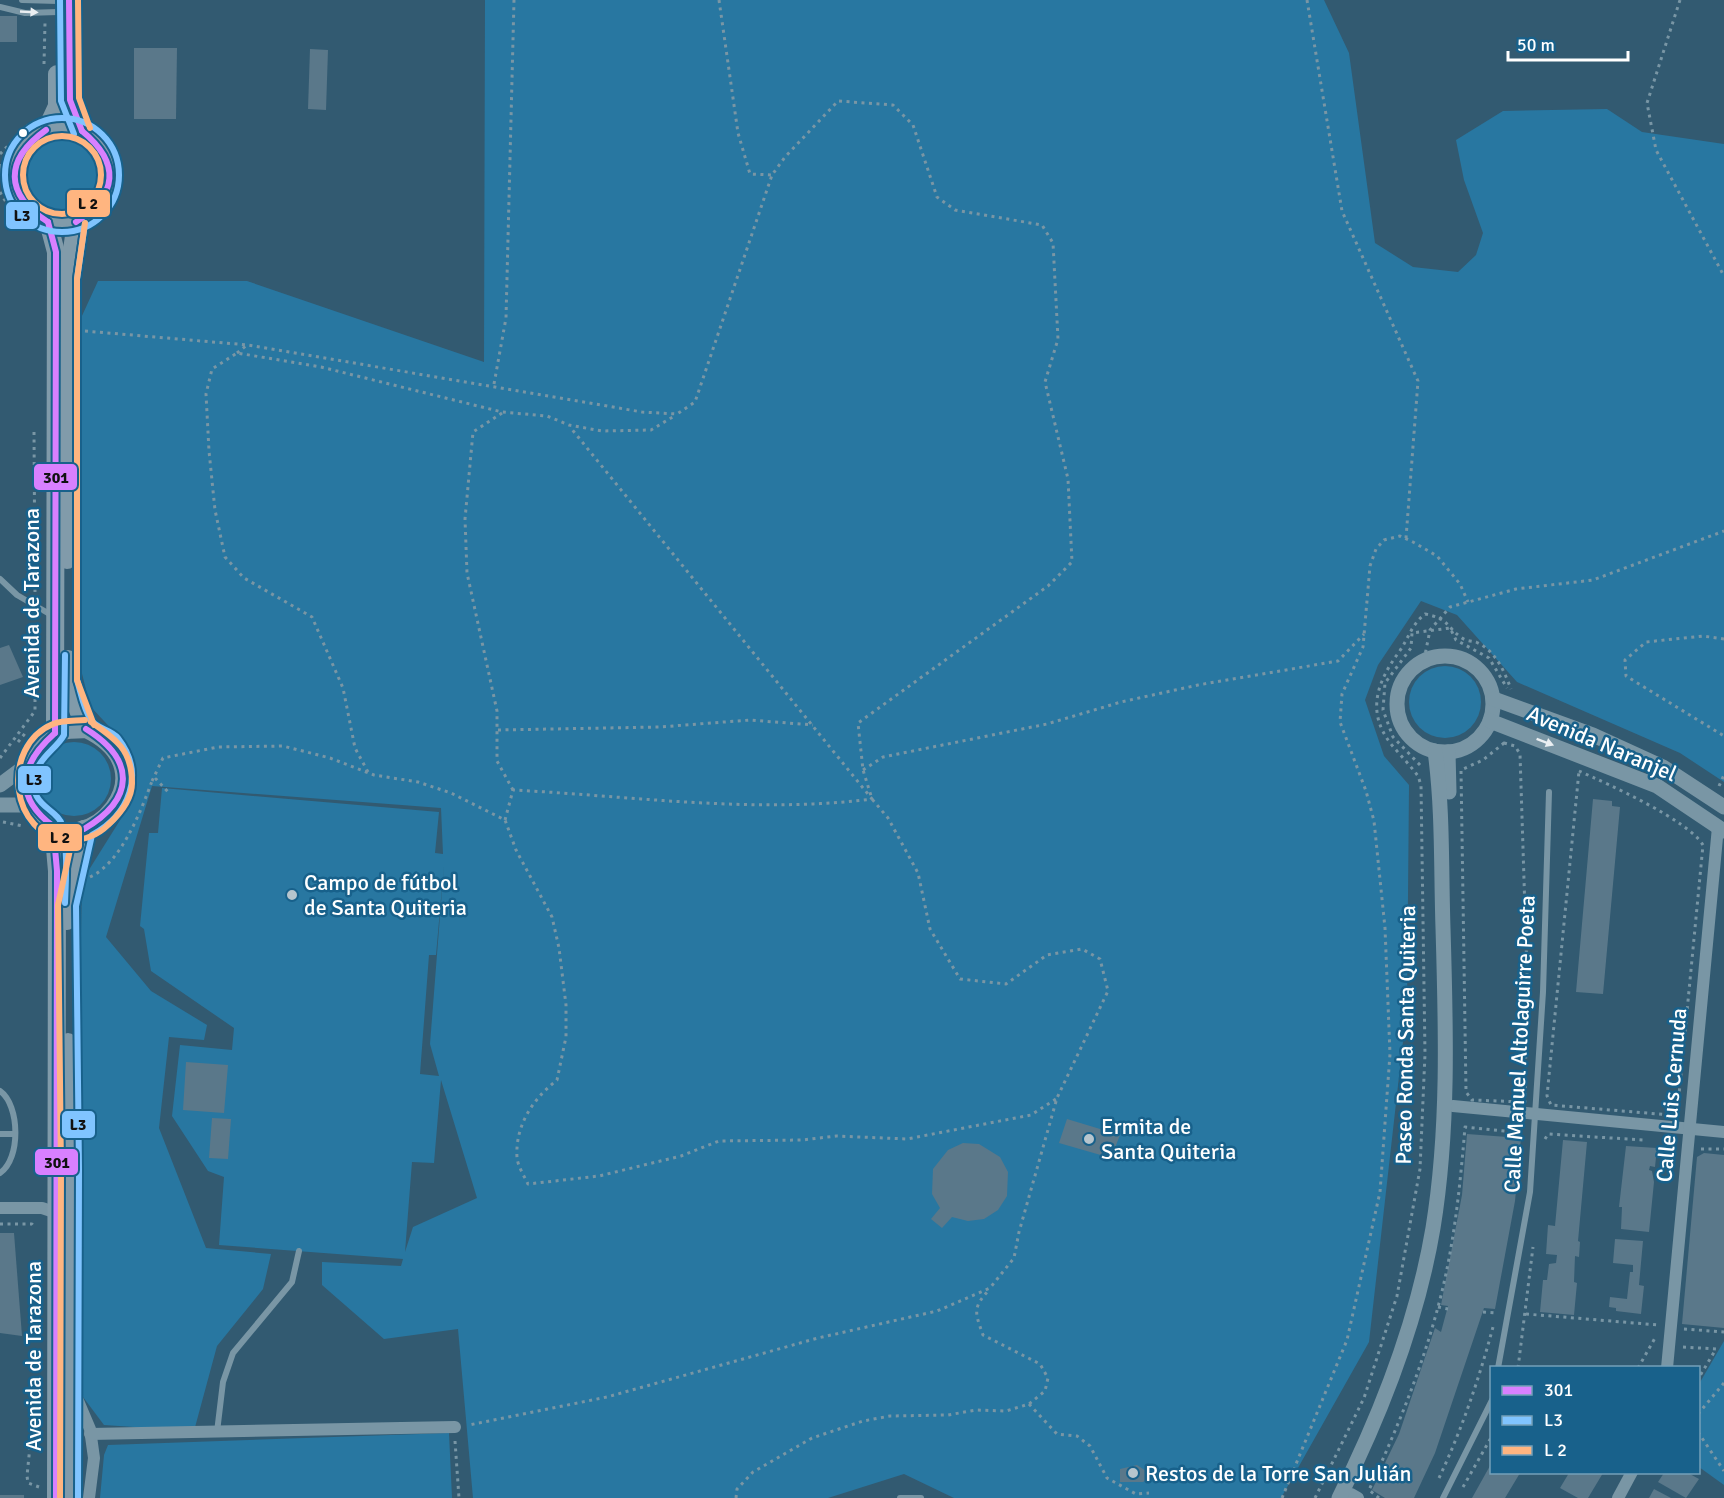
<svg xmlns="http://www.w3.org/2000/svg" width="1724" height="1498" viewBox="0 0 1724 1498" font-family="Signika,sans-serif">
	<rect width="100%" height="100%" fill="#325a71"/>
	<g fill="#2877a1" fill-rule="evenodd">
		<path d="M485,0H1324L1349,53L1375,243L1413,267L1458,272L1476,255L1483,233L1464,180L1456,140L1503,111L1607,109L1642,132L1724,144V782L1680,753L1517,682L1457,615L1421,601L1378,665L1365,700L1384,756L1409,785L1407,1006L1369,1342L1281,1498H954L904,1474L828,1498H473L458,1329L384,1339L322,1285V1262L401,1266L403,1259L219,1245L224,1177L208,1171L172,1116L180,1045L232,1050L234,1028L151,971L144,929L140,926L149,833H158L162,788L439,812L435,853L443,854L441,808L152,786L106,937L151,991L207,1025L204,1040L169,1037L159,1128L206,1248L271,1254L263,1289L217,1346L194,1431L104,1425L80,1393L77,1144L82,881L132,801L136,770L117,735L90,706L74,641L81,318L98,281H247L484,362ZM444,865L430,1044L439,1076L420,1074L429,955H436ZM441,1080L477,1198L413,1227L405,1252L412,1162L434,1163Z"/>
		<circle cx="64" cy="176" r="37"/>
		<circle cx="1445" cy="702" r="36"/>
		<circle cx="74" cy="779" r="37"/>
		<path d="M1724,1341V1485L1699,1467V1384Z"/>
		<path d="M449,1433L452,1498H100L104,1455L108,1445Z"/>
	</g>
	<g fill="#5a788a">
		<rect x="0" y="16" width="17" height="26"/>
		<path d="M134,48H177L176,119H134Z"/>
		<path d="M310,49L328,50L326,110L308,109Z"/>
		<path d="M9,645L23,677L0,685V648Z"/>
		<path d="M1593,799L1612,801V806L1620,807L1603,994L1576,992Z"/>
		<path d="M186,1062L228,1065L224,1113L183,1110Z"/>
		<path d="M212,1118L231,1119L228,1159L209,1158Z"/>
		<path d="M1067,1119L1120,1135L1111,1158L1059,1143Z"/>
		<path d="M1467,1134L1521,1138L1515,1201L1495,1309L1484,1308L1435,1453L1414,1498H1385L1372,1490L1399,1434L1435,1328L1441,1332L1448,1306L1441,1305L1462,1195Z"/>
		<path d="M1563,1140L1587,1142L1578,1241L1580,1242L1579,1257L1575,1256L1574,1282L1577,1283L1574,1315L1540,1312L1543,1280H1547L1549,1264L1556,1263L1557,1255L1546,1254L1548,1225L1555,1226Z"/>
		<path d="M963,1143L979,1144L1000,1157L1008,1172L1007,1196L998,1210L984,1219L968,1221L952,1217L942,1228L931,1219L940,1208L932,1194L933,1169L948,1150Z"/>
		<path d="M1626,1146L1657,1148L1655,1167L1650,1166L1649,1170L1652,1171L1654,1182L1649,1232L1621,1229L1622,1207H1619Z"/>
		<path d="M1704,1153L1724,1155V1328L1682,1324L1697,1157Z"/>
		<path d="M0,1233H14L22,1336L0,1333Z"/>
		<path d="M1615,1239L1643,1241L1639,1285L1644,1286L1641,1314L1616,1311V1308L1609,1307L1610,1297L1627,1299L1630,1272H1633V1265L1613,1263Z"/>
		<path d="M1491,1464V1473H1520L1505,1498H1472Z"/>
		<path d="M1137,1465L1146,1471V1480L1143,1482H1120V1469Z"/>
		<path d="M1569,1473H1603L1588,1498H1578L1560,1488Z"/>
		<path d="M1664,1473H1688L1699,1479L1686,1498L1658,1482Z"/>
		<path d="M1654,1489L1671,1498H1649Z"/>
		<rect x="0" y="1495" width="24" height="3"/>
	</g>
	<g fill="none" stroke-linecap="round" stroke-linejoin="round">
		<g stroke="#7996a5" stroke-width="3" stroke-dasharray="3 4.5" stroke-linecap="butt">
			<path d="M719,0L738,133L750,174L772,175"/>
			<path d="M1307,0L1342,211L1418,381L1406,538"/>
			<path d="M1680,0L1647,103L1656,150L1724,276"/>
			<path d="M44,64L45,23"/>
			<path d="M0,154L30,123"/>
			<path d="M0,192L13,214L32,231"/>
			<path d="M85,331L248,345L642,412L677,414L695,402L772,175L785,157L838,101L893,105L913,125L937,197L955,210L1042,225L1053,243L1058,339L1045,382L1068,479L1072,562L1048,586L858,723L863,770L872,799L888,818L918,873L930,929L960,979L1006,984L1047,955L1082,949L1100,959L1108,991L1057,1098L1019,1232L1014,1258L990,1288L937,1311L818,1338L607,1397L469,1425"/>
			<path d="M237,353L247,345"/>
			<path d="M494,384L506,318L514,0"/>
			<path d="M502,413L473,432L465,519L467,573L497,711V761L513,790"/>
			<path d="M34,432L35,592"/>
			<path d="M1724,639L1703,636L1646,642L1625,660L1626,676L1724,736"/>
			<path d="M1424,660L1430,630L1450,607L1516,589L1593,580L1724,531"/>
			<path d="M498,730L660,727L750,720L813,725"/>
			<path d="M18,742L27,731"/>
			<path d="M1504,743L1515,746L1520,754L1527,974L1525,1102L1472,1100L1466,1092L1461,770L1483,760Z"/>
			<path d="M0,758L35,711V617"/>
			<path d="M1420,765L1393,737L1383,710L1385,683L1411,648L1412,633L1450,628L1456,640L1489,658L1507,688"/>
			<path d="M863,770L883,757L1047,724L1121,702L1198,685L1338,661L1364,634"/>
			<path d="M1579,771C1608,784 1688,820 1703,845L1678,1105L1670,1115L1551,1105L1547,1096Z"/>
			<path d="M368,772L355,748L343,688L312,617L244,578L225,557L215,510L209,451L206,394L212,369L237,353L321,367L502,412L547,416L569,425L602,431L651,430L676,415"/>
			<path d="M152,781L163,758L218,747L283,746L330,758L374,775L418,782L451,793L505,820L516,850L552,917L559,948L566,1005V1037L557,1080C533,1099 515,1125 517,1158C518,1166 524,1176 528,1184L599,1176L681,1156L719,1141L802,1140L836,1136L907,1139L1031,1115L1056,1099"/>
			<path d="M1719,786L1724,775"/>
			<path d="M505,820L513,790C632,796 753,814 872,799L570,427"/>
			<path d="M3,822L23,826"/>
			<path d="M90,877C121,863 141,811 152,781L156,779L169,793"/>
			<path d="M1545,1139L1548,1134L1643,1140"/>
			<path d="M1701,1149H1724"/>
			<path d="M0,1224H32L35,1227"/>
			<path d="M1438,1307L1448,1309"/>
			<path d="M1483,1312L1497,1313"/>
			<path d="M1526,1314L1658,1325"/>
			<path d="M1684,1329L1724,1332"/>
			<path d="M1683,1347L1716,1349L1698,1379"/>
			<path d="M1518,1368L1533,1247"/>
			<path d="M1638,1368L1655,1338"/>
			<path d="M1029,1404L1057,1434L1077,1436L1090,1446L1107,1478L1136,1494L1149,1493"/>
			<path d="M1698,1414L1724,1383"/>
			<path d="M1698,1432L1724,1471"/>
			<path d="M455,1441L459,1498"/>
			<path d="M1439,1478C1462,1429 1479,1379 1493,1327"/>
			<path d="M39,1487L28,1483L27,1476L31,1436L39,1431"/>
			<path d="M1463,1487L1492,1436"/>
			<path d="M736,1498L737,1489L753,1472L812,1438L863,1421L890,1416L948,1415L976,1410L1006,1411L1029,1404L1045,1391L1048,1378L1040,1364L983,1335C975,1312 972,1308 990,1289"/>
			<path d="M1282,1498L1347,1340L1380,1192L1390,1054L1385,928L1374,821L1366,791L1340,722L1342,694L1363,647L1370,566L1376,549L1384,540L1400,536L1413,542L1437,556L1460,584L1468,602"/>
			<path d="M1315,1498L1364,1398L1397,1296L1420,1169L1425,1054L1421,785L1418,776C1410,765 1400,755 1391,744C1366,712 1377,682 1399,652C1409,638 1411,625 1425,614C1450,619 1445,626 1462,638C1466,641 1472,641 1476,642C1496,651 1504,671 1511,689"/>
			<path d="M1379,1498L1369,1490C1396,1431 1421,1371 1438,1307C1454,1248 1460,1187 1465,1127L1523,1133"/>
		</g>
		<g stroke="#7996a5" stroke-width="6">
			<path d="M22,0L58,1"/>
			<path d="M0,7L25,13L58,12"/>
			<path d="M0,579L17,595L53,616"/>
			<path d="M0,1091C20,1105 21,1159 0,1173"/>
			<path d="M0,1134H14"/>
			<path d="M1498,1368L1530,1192L1543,992L1549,792"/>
			<path d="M217,1432L223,1382L233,1353L292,1282L299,1251"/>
			<path d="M900,1498H921"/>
			<path d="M1443,1498L1492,1400"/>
		</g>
		<g stroke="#7996a5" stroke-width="12">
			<path d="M0,170L14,171"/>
			<path d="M1453,1106L1724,1132"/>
			<path d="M0,1208H42L57,1213"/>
			<path d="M1667,1368L1718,827"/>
			<path d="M73,1389L90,1429L94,1458L89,1498"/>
			<path d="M90,1434L455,1427"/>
			<path d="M1351,1494L1358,1498"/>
			<path d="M1618,1498L1632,1472"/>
		</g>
		<g stroke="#7996a5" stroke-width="15">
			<circle cx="1445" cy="704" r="48"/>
			<path d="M1494,699L1593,735L1663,767L1724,807"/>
			<path d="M1490,721L1657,786L1724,831"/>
			<path d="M1448,752L1449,792"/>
			<path d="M0,785L27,765"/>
			<path d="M0,805H32"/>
			<path d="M1339,1498C1382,1412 1417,1323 1433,1228C1449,1130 1446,1028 1443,928C1441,869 1443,810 1435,751"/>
		</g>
		<g stroke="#819baa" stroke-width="18">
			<path d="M69,0L70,100L82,131"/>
			<circle cx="62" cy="175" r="48"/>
			<path d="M46,130L57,106V74"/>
			<path d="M48,222L56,252L55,733"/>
			<path d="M67,560L68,278L76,222"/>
			<path d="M68,659C68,686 75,705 86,729"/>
			<path d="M86,729C176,772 85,866 40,819C35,814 32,805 29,798C18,775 31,743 55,733C63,729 77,730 86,729Z"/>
			<path d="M53,826L57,871L56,1498"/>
			<path d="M67,921L72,877L84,829"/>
			<path d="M68,1042L69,1498"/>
		</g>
		<defs>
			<g id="bus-1">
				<path d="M69,0L70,100L82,131"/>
				<path d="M46,130C4,160 4,194 48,222"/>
				<path d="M48,222L56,252L55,733"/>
				<path d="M76,222C118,195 121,163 82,131"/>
				<path d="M53,826L57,871L56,1498"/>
				<path d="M53,826C13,796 20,764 55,733"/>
				<path d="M84,829C135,799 136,760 86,729"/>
			</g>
			<g id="bus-2">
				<path d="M60,0L61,101L74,134"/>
				<circle cx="62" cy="175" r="57"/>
				<path d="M65,903C66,878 68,850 62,825C58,808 25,806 36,771C42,755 57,748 64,735L65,655"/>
				<path d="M78,1498L79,1169L76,906L92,835C129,815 146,774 118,738C110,729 97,729 91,720C83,708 81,693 77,680V279L85,223"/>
			</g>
			<g id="bus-3">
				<path d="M78,0L79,98L90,128"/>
				<circle cx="62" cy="175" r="39"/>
				<path d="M85,223L77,279V680L94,725"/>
				<path d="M85,720C75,721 63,720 53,724C0,746 9,838 70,840C84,840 98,835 108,825C120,814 132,800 132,783C132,750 116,739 91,722"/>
				<path d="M60,1498L61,1169L58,905L75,827"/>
			</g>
		</defs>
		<use href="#bus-1" stroke="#18618b" stroke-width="10"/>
		<use href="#bus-2" stroke="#18618b" stroke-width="10"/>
		<use href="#bus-3" stroke="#18618b" stroke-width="10"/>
		<use href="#bus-1" stroke="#d880ff" stroke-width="6"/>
		<use href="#bus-2" stroke="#80c4ff" stroke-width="6"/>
		<use href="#bus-3" stroke="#ffb580" stroke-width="6"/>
	</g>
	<defs><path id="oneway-solid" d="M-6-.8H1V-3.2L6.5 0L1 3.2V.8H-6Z" transform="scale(1.5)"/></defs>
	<g fill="#ebeff2">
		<use href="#oneway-solid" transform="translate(29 12) rotate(3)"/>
		<use href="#oneway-solid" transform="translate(1545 742) rotate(21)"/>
	</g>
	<circle fill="#fff" stroke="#18618b" stroke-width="2" cx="23" cy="133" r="5"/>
	<g fill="#b7c5cd" stroke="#18618b" stroke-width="2">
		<circle cx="292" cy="895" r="6"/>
		<circle cx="1089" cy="1139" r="6"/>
		<circle cx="1133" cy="1473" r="6"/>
	</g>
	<g text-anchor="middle" stroke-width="5" stroke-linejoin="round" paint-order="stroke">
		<g font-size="22" fill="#fff" stroke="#18618b">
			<text transform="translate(31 603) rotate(-90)" y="8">Avenida de Tarazona</text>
			<text transform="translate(1602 743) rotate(23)" y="8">Avenida Naranjel</text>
			<text transform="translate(1405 1035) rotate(-89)" y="8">Paseo Ronda Santa Quiteria</text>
			<text transform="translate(1519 1044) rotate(-87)" y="8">Calle Manuel Altolaguirre Poeta</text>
			<text transform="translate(1671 1095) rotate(-85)" y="8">Calle Luis Cernuda</text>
			<text transform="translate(33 1356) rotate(-90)" y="8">Avenida de Tarazona</text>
		</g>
		<g font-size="22" fill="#fff" stroke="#18618b" text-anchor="start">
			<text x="304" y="890">Campo de fútbol<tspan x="304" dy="25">de Santa Quiteria</tspan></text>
			<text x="1101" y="1134">Ermita de<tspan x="1101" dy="25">Santa Quiteria</tspan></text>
			<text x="1145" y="1481">Restos de la Torre San Julián</text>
		</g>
	</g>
	<g stroke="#18618b" stroke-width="2">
		<rect x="66" y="189" width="45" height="29" rx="6" fill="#ffb580"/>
		<rect x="5" y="201" width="34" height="29" rx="6" fill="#80c4ff"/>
		<rect x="33" y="463" width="45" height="28" rx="6" fill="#d880ff"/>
		<rect x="17" y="765" width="35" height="29" rx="6" fill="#80c4ff"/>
		<rect x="37" y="823" width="46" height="29" rx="6" fill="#ffb580"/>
		<rect x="61" y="1110" width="35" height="29" rx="6" fill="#80c4ff"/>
		<rect x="34" y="1148" width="45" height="28" rx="6" fill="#d880ff"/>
	</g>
	<g font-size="16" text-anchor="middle" font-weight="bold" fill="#111">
		<text x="88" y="209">L 2</text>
		<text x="22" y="221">L3</text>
		<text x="56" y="483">301</text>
		<text x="34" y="785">L3</text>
		<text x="60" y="843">L 2</text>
		<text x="78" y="1130">L3</text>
		<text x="57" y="1168">301</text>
	</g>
	<rect x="1490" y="1366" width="210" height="108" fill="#18618b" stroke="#74a0b9" stroke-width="1.5"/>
	<rect x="1502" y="1386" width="30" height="9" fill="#d880ff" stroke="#74a0b9" stroke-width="1.5"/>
	<text x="1544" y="1396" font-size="18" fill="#ffffff">301</text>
	<rect x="1502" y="1416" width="30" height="9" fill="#80c4ff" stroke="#74a0b9" stroke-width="1.5"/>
	<text x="1544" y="1426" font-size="18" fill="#ffffff">L3</text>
	<rect x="1502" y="1446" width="30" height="9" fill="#ffb580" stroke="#74a0b9" stroke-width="1.5"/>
	<text x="1544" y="1456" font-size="18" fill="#ffffff">L 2</text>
	<path d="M1508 51v9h120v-9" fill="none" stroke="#ffffff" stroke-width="3"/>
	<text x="1517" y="51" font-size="18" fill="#ffffff" stroke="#18618b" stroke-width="4.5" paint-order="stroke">50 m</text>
</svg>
